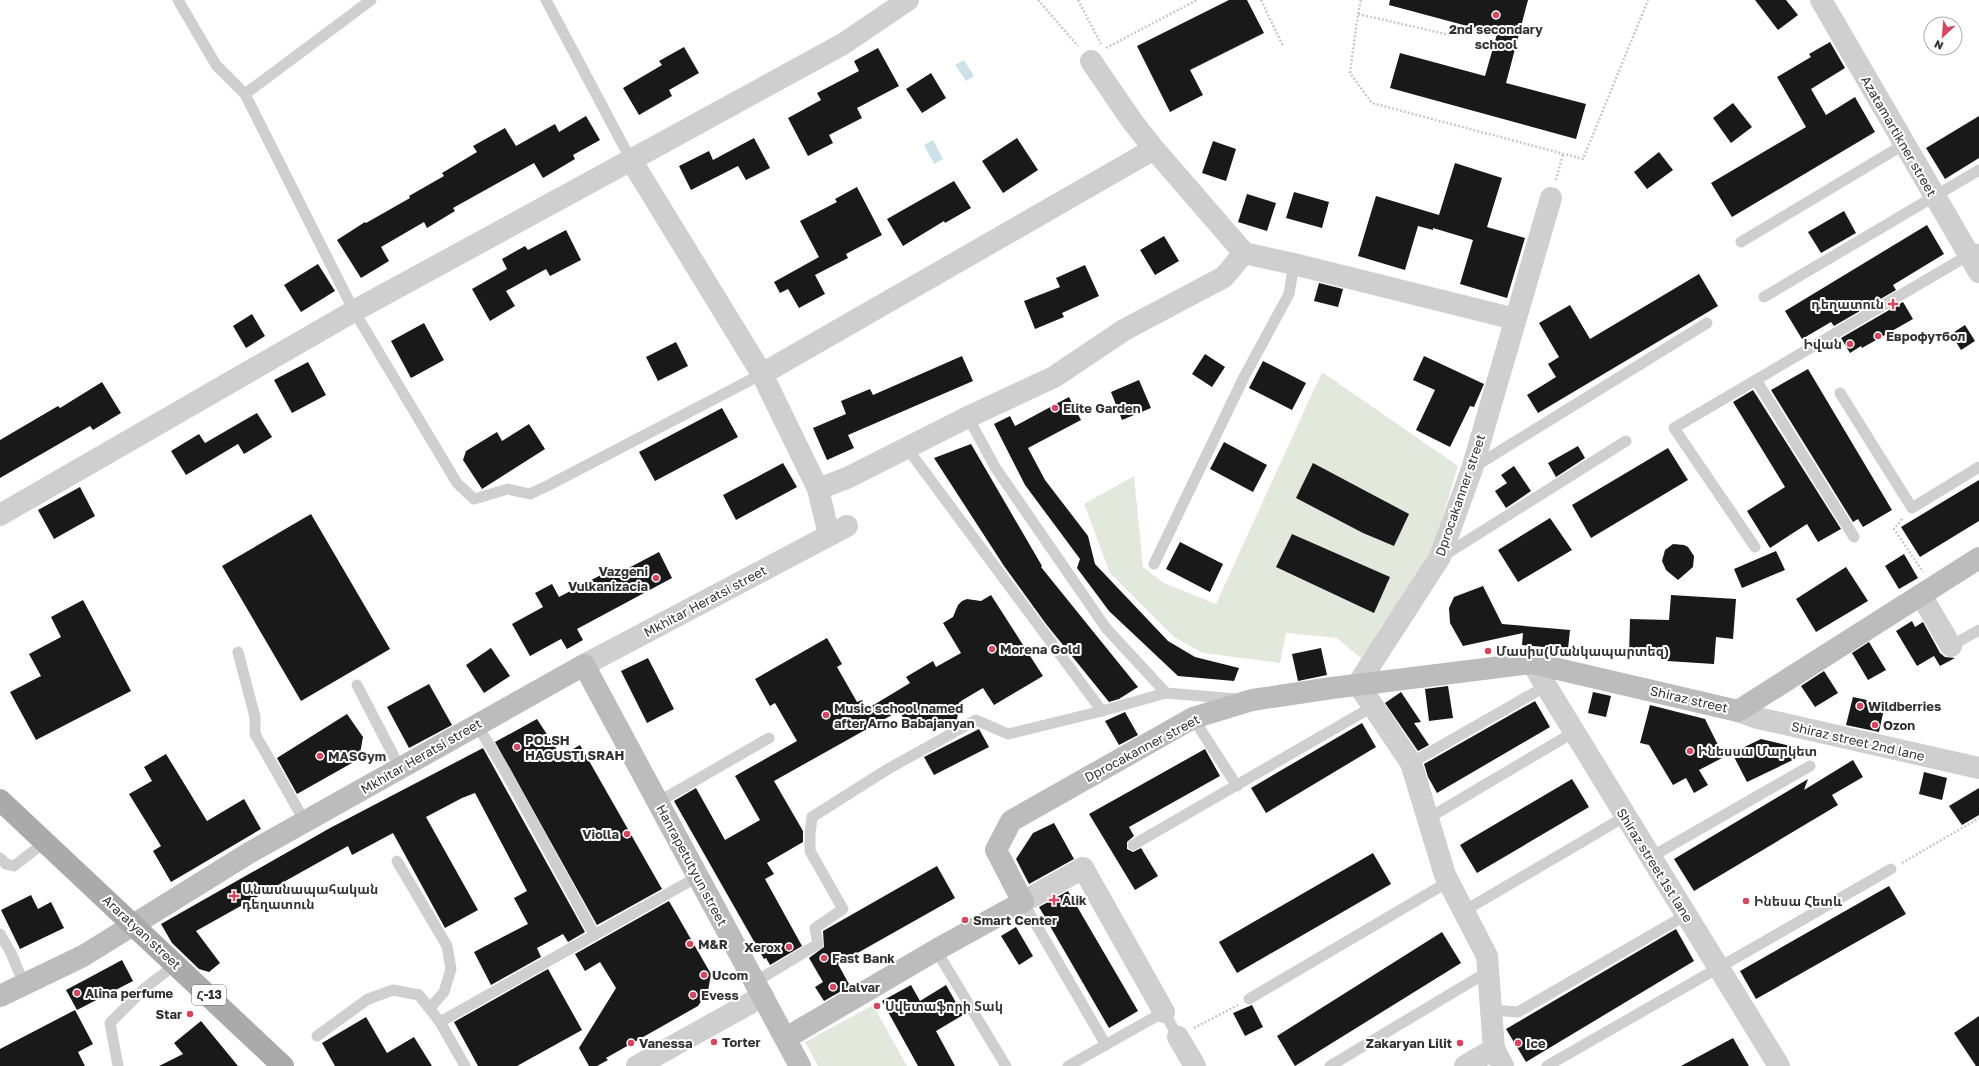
<svg xmlns="http://www.w3.org/2000/svg" width="1979" height="1066" viewBox="0 0 1979 1066" font-family="'Golos Text','Noto Sans Armenian',sans-serif">
	<rect width="100%" height="100%" fill="#fff"/>
	<g fill="#e3e8dc">
		<path d="M1322,372L1458,466L1430,559L1362,659L1337,638L1286,633L1280,663L1203,653L1174,637L1110,573L1084,504L1134,476L1143,567L1164,583L1216,604Z"/>
		<path d="M873,1005L907,1066H818L805,1042Z"/>
	</g>
	<g fill="#cde1e8">
		<path d="M964,60L974,76L966,81L955,65Z"/>
		<path d="M933,140L943,159L934,164L924,145Z"/>
	</g>
	<g fill="#191919">
		<path d="M1229,0H1247L1264,33L1190,70L1203,95L1170,112L1137,46Z"/>
		<path d="M1390,0H1528L1506,83L1586,104L1576,139L1390,88L1400,53L1485,76L1497,34L1389,5Z"/>
		<path d="M1755,0H1786L1798,15L1778,30Z"/>
		<path d="M1830,42L1845,68L1811,89L1826,115L1855,97L1875,132L1732,217L1711,183L1806,127L1777,77L1811,57L1809,54Z"/>
		<path d="M684,47L699,73L669,90L672,96L639,115L623,88L662,65L659,61Z"/>
		<path d="M878,48L899,86L857,108L862,118L829,135L833,143L808,156L788,118L821,100L817,93L859,71L854,61Z"/>
		<path d="M931,73L946,98L922,113L906,89Z"/>
		<path d="M1733,103L1752,127L1731,143L1713,118Z"/>
		<path d="M586,116L600,140L573,155L575,159L543,178L534,163L453,208L455,211L427,228L424,222L381,247L389,261L361,278L337,240L365,222L366,223L410,198L409,196L444,176L442,173L477,152L473,146L505,128L516,146L555,124L559,132Z"/>
		<path d="M1979,116V158L1945,179L1926,148Z"/>
		<path d="M754,138L770,168L746,180L738,166L691,190L679,166L709,151L713,160Z"/>
		<path d="M1017,138L1038,170L1003,193L982,161Z"/>
		<path d="M1213,141L1236,149L1226,181L1202,173Z"/>
		<path d="M1659,152L1673,170L1647,189L1634,172Z"/>
		<path d="M1455,163L1502,178L1487,227L1525,238L1507,298L1460,284L1473,240L1433,228V230L1418,226L1405,270L1358,256L1376,196L1439,215Z"/>
		<path d="M954,181L971,208L945,223L944,221L903,246L887,219Z"/>
		<path d="M857,187L882,235L846,254L848,258L815,275L825,294L799,308L788,289L780,293L774,282L819,257L800,221L837,202L835,199Z"/>
		<path d="M1294,192L1329,202L1322,228L1286,218Z"/>
		<path d="M1247,194L1276,203L1267,231L1238,222Z"/>
		<path d="M1844,211L1856,233L1821,253L1808,232Z"/>
		<path d="M1927,225L1944,254L1893,285L1896,290L1834,326L1831,322L1802,339L1785,311Z"/>
		<path d="M566,230L581,260L550,276L546,269L506,291L515,306L490,321L472,289L507,269L502,259L525,246L528,250Z"/>
		<path d="M1164,236L1179,261L1155,275L1140,250Z"/>
		<path d="M318,264L335,291L301,312L284,285Z"/>
		<path d="M1085,265L1099,296L1062,313L1064,317L1035,329L1024,301L1060,287L1056,278Z"/>
		<path d="M1699,274L1718,306L1538,413L1527,395L1556,377L1548,364L1559,357L1539,323L1570,305L1590,339Z"/>
		<path d="M1319,283L1343,289L1338,307L1314,301Z"/>
		<path d="M1903,302L1913,319L1862,348L1861,346L1850,353L1841,338Z"/>
		<path d="M252,314L265,336L246,348L233,326Z"/>
		<path d="M424,323L444,360L411,378L391,341Z"/>
		<path d="M1965,325L1975,341L1961,350L1951,334Z"/>
		<path d="M676,342L688,366L658,381L646,357Z"/>
		<path d="M1205,354L1225,367L1212,387L1192,374Z"/>
		<path d="M962,356L973,381L848,435L854,448L827,460L813,428L846,414L841,401L870,389L873,395Z"/>
		<path d="M1424,356L1484,384L1474,407L1470,406L1450,447L1416,430L1435,390L1413,380Z"/>
		<path d="M1263,361L1306,383L1292,410L1249,388Z"/>
		<path d="M308,362L326,395L292,413L274,380Z"/>
		<path d="M1808,369L1892,510L1863,527L1858,519L1853,522L1771,390Z"/>
		<path d="M1139,380L1151,408L1122,420L1111,392Z"/>
		<path d="M102,382L121,413L93,430L90,426L0,478V440L58,406L60,408Z"/>
		<path d="M1753,390L1841,529L1818,542L1807,524L1770,548L1747,511L1785,487L1733,402Z"/>
		<path d="M1069,397L1081,420L1028,448L1045,480L1088,536L1095,564L1168,641L1195,657L1239,668L1234,681L1178,676L1109,611L1077,568L1080,559L1025,485L994,424L1010,416L1015,426Z"/>
		<path d="M722,408L738,437L655,481L639,452Z"/>
		<path d="M257,413L272,437L244,454L238,444L186,475L171,451L199,434L205,443Z"/>
		<path d="M529,424L545,449L482,489L463,460L466,451L497,432L502,441Z"/>
		<path d="M1224,442L1267,465L1253,492L1210,469Z"/>
		<path d="M971,444L1042,566L1041,567L1138,687L1119,699L1109,702L1046,624L1004,566L934,458Z"/>
		<path d="M1578,446L1585,458L1556,477L1548,463Z"/>
		<path d="M1668,448L1688,480L1591,538L1572,505Z"/>
		<path d="M783,463L797,487L736,520L723,495Z"/>
		<path d="M1313,463L1409,514L1394,546L1363,533L1296,498Z"/>
		<path d="M1514,466L1531,491L1506,508L1495,491L1507,483L1501,475Z"/>
		<path d="M1979,480V521L1920,557L1901,527Z"/>
		<path d="M80,487L95,516L54,539L38,510Z"/>
		<path d="M311,514L390,649L301,701L222,566Z"/>
		<path d="M1550,518L1572,550L1518,582L1498,550Z"/>
		<path d="M1292,534L1390,577L1374,613L1276,567Z"/>
		<path d="M1180,542L1223,564L1210,592L1166,569Z"/>
		<path d="M1673,544L1684,545L1688,547L1694,556L1693,567L1678,580L1666,570L1662,561L1665,550Z"/>
		<path d="M1776,551L1785,570L1742,588L1734,569Z"/>
		<path d="M659,552L672,578L577,629L583,640L567,649L561,639L530,656L512,624L543,607L535,593L552,584L559,597L616,567L619,573Z"/>
		<path d="M1904,554L1918,578L1899,589L1885,566Z"/>
		<path d="M1846,567L1868,601L1816,632L1796,599Z"/>
		<path d="M1483,586L1502,624L1570,630L1568,649L1522,645L1523,633L1463,646L1450,623L1449,608L1454,597Z"/>
		<path d="M991,595L1043,676L994,705L983,688L961,701L956,723L951,726L929,720L911,730L899,711L774,781L803,831V842L767,863L774,874L765,879L802,946L770,965L766,958L764,959L674,801L696,788L725,840L760,820L735,776L797,741L775,703L770,706L755,679L827,638L842,664L837,667L857,702L862,700L867,709L910,683L906,677L933,661L936,667L961,653L943,623L953,617L958,605L962,601L967,599L981,601Z"/>
		<path d="M1671,595L1736,599L1733,639L1716,637L1714,664L1667,661V657L1629,656L1630,619L1669,620Z"/>
		<path d="M83,600L131,691L36,740L10,692L41,676L29,654L61,637L51,617Z"/>
		<path d="M1912,621L1915,627L1923,622L1940,653L1945,657L1955,658L1940,666L1934,656L1917,666L1896,631Z"/>
		<path d="M1869,642L1886,670L1868,680L1852,653Z"/>
		<path d="M491,648L510,676L484,693L466,665Z"/>
		<path d="M1321,648L1327,675L1298,681L1292,654Z"/>
		<path d="M648,658L674,709L647,723L621,671Z"/>
		<path d="M1824,671L1838,693L1815,707L1801,686Z"/>
		<path d="M429,684L452,725L409,748L387,707Z"/>
		<path d="M1448,686L1453,718L1429,721L1425,689Z"/>
		<path d="M1401,692L1421,722L1414,723L1429,745L1418,751L1385,703Z"/>
		<path d="M1593,692L1611,696L1606,717L1588,713Z"/>
		<path d="M1853,697L1885,704L1879,732L1846,725Z"/>
		<path d="M1535,701L1550,727L1437,793L1428,777L1424,764Z"/>
		<path d="M1650,705L1705,719L1724,757L1699,770L1708,785L1694,793L1686,778L1673,785L1649,745L1640,743Z"/>
		<path d="M1125,712L1138,735L1119,745L1105,721Z"/>
		<path d="M347,714L363,737L359,759L297,794L277,758Z"/>
		<path d="M537,719L561,756L580,745L662,889L597,925L495,742Z"/>
		<path d="M1362,723L1376,747L1266,813L1251,788Z"/>
		<path d="M979,729L989,747L934,775L924,757Z"/>
		<path d="M1761,739L1799,748L1797,758L1747,782L1732,753Z"/>
		<path d="M483,748L585,932L568,942L563,934L537,948L541,957L491,985L474,952L528,924L514,898L527,891L475,793L462,798L426,817L478,910L445,928L393,833L352,855L348,846L196,931L220,963L209,972L199,969L172,943L161,924L330,828Z"/>
		<path d="M1205,749L1220,776L1129,827L1134,836L1127,842V849L1133,852L1141,848L1158,876L1135,890L1089,814Z"/>
		<path d="M166,754L207,821L244,799L261,829L171,882L153,851L161,846L129,794L152,781L144,767Z"/>
		<path d="M1853,760L1863,777L1832,795L1838,805L1694,891L1674,859L1808,779L1804,790Z"/>
		<path d="M1924,772L1947,778L1942,800L1919,794Z"/>
		<path d="M1572,779L1589,807L1477,873L1460,845Z"/>
		<path d="M1979,788V815L1962,825L1949,806Z"/>
		<path d="M1054,823L1074,859L1029,884L1016,859L1033,833Z"/>
		<path d="M1373,853L1391,884L1237,973L1219,942Z"/>
		<path d="M937,866L955,898L838,964L850,986L824,1001L815,987L823,982L809,958L824,947L823,931Z"/>
		<path d="M1889,886L1906,914L1756,999L1740,971Z"/>
		<path d="M1068,891L1138,1011L1109,1028L1039,907Z"/>
		<path d="M31,895L38,909L51,902L64,928L20,949L1,910Z"/>
		<path d="M669,901L711,974L708,991L698,1006L606,1058L608,1060L597,1066H589L579,1048L616,988L600,962L585,971L575,954Z"/>
		<path d="M1016,927L1033,956L1019,965L1001,936Z"/>
		<path d="M1676,929L1694,961L1526,1062L1506,1029Z"/>
		<path d="M1442,932L1461,963L1295,1066L1277,1036Z"/>
		<path d="M122,960L133,981L77,1010L66,990Z"/>
		<path d="M548,969L582,1030L517,1066H478L454,1022Z"/>
		<path d="M911,985L920,1001L946,985L963,1015L936,1031L955,1066H918L882,1001Z"/>
		<path d="M1252,1005L1263,1027L1245,1036L1233,1013Z"/>
		<path d="M75,1010L93,1044L78,1052L85,1066H0V1049Z"/>
		<path d="M1979,1016V1066H1976L1954,1033Z"/>
		<path d="M366,1017L387,1053L414,1037L432,1066H335L322,1043Z"/>
		<path d="M201,1021L238,1066H159L183,1054L174,1043Z"/>
		<path d="M1733,1038L1749,1066H1681Z"/>
	</g>
	<g fill="none" stroke-linecap="round" stroke-linejoin="round">
		<g stroke="#c9c9c9" stroke-width="2.5" stroke-dasharray="2 2" stroke-linecap="butt">
			<path d="M1038,0L1078,46"/>
			<path d="M1078,0L1101,44"/>
			<path d="M1261,0L1283,46"/>
			<path d="M1358,14L1361,0"/>
			<path d="M1450,35L1358,14L1350,73L1372,103L1583,159L1648,0"/>
			<path d="M1106,48L1197,0"/>
			<path d="M1556,180L1563,154"/>
			<path d="M1902,519L1894,529L1923,572"/>
			<path d="M1902,863L1979,818"/>
			<path d="M1194,1028L1238,1005"/>
		</g>
		<g stroke="#cfcfcf" stroke-width="11">
			<path d="M178,0L216,65L245,94L354,311L457,483L474,499L508,489L530,494L549,485L762,374"/>
			<path d="M546,0L631,160"/>
			<path d="M245,94L371,0"/>
			<path d="M1741,242L1903,145"/>
			<path d="M1764,297L1979,170"/>
			<path d="M1756,380L1854,537"/>
			<path d="M1840,393L1912,508L1979,467"/>
			<path d="M968,417L995,467L1106,628L1166,693L1237,699"/>
			<path d="M907,448L1102,711"/>
			<path d="M1474,467L1707,323"/>
			<path d="M1755,547L1674,428L1979,249"/>
			<path d="M1443,556L1626,441"/>
			<path d="M1154,564L1244,377L1289,294L1294,264"/>
			<path d="M1951,646L1979,630"/>
			<path d="M238,652L255,717V734L305,822"/>
			<path d="M357,685L400,768"/>
			<path d="M1193,718L1237,786"/>
			<path d="M477,725L504,769L594,934"/>
			<path d="M1411,763L1546,686"/>
			<path d="M658,802L769,738"/>
			<path d="M1427,819L1574,732"/>
			<path d="M1133,845L1372,707"/>
			<path d="M1651,857L1810,766"/>
			<path d="M0,858L6,864L14,866L45,842"/>
			<path d="M397,861L447,946L451,969L444,992L430,1008"/>
			<path d="M1023,902L1106,1045"/>
			<path d="M1464,911L1626,816"/>
			<path d="M0,934L11,953L24,984"/>
			<path d="M936,950L1006,1066"/>
			<path d="M755,982L818,944L815,928L843,909L810,851V834L812,817L888,769L976,720L1008,734L1102,711L1166,693"/>
			<path d="M1249,999L1448,882"/>
			<path d="M1492,1010L1518,1012L1686,915"/>
			<path d="M440,1022L699,876"/>
			<path d="M317,1036L368,999L393,990L419,995L440,1022L465,1066"/>
			<path d="M118,1066L110,1023L145,988L176,964"/>
			<path d="M1068,1066L1164,1012L1178,1037"/>
			<path d="M1330,1066L1489,971"/>
			<path d="M1547,1066L1891,869"/>
		</g>
		<g stroke="#cfcfcf" stroke-width="22">
			<path d="M1821,0L1979,272"/>
			<path d="M1091,61L1132,121L1154,149L1244,253L1294,264L1515,319"/>
			<path d="M631,160L843,44L908,0"/>
			<path d="M762,374L1154,149"/>
			<path d="M818,489L847,478L968,417L1054,377L1124,330L1224,277L1244,253"/>
			<path d="M0,515L354,311L631,160L762,374L818,489L829,535"/>
			<path d="M1921,595L1951,646"/>
			<path d="M1532,663L1779,1066"/>
			<path d="M584,665L847,526"/>
			<path d="M1738,711L1758,718L1979,768"/>
			<path d="M1023,902L1083,868L1164,1012"/>
			<path d="M1178,1037L1195,1066"/>
			<path d="M637,1066L763,996"/>
			<path d="M1465,1066L1494,1049"/>
			<path d="M1503,1066L1494,1049L1487,956L1445,875L1411,763L1358,684L1440,557L1472,469L1551,198"/>
		</g>
		<g stroke="#bcbcbc" stroke-width="22">
			<path d="M0,996L83,956L249,853L584,665L800,1066"/>
			<path d="M786,1038L936,950L1023,902L996,850L1011,821L1193,718L1252,700L1332,688L1532,663L1738,711L1979,558"/>
		</g>
		<path stroke="#aaa" stroke-width="22" d="M0,800L283,1066"/>
	</g>
	<g fill="#d5475f" stroke="#fff" stroke-width="1.5">
		<circle cx="1496" cy="15" r="4"/>
		<path d="M1891 298h4v4h4v4h-4v4h-4v-4h-4v-4h4z"/>
		<circle cx="1878" cy="336" r="4"/>
		<circle cx="1850" cy="344" r="4"/>
		<circle cx="1055" cy="408" r="4"/>
		<circle cx="656" cy="578" r="4"/>
		<circle cx="992" cy="649" r="4"/>
		<circle cx="1488" cy="651" r="4"/>
		<circle cx="1860" cy="706" r="4"/>
		<circle cx="826" cy="715" r="4"/>
		<circle cx="1875" cy="725" r="4"/>
		<circle cx="517" cy="747" r="4"/>
		<circle cx="1690" cy="751" r="4"/>
		<circle cx="320" cy="756" r="4"/>
		<circle cx="627" cy="834" r="4"/>
		<path d="M232 890h4v4h4v4h-4v4h-4v-4h-4v-4h4z"/>
		<path d="M1052 894h4v4h4v4h-4v4h-4v-4h-4v-4h4z"/>
		<circle cx="1746" cy="901" r="4"/>
		<circle cx="965" cy="920" r="4"/>
		<circle cx="690" cy="944" r="4"/>
		<circle cx="789" cy="947" r="4"/>
		<circle cx="824" cy="958" r="4"/>
		<circle cx="704" cy="975" r="4"/>
		<circle cx="833" cy="987" r="4"/>
		<circle cx="77" cy="993" r="4"/>
		<circle cx="693" cy="995" r="4"/>
		<circle cx="877" cy="1006" r="4"/>
		<circle cx="190" cy="1014" r="4"/>
		<circle cx="714" cy="1042" r="4"/>
		<circle cx="631" cy="1043" r="4"/>
		<circle cx="1460" cy="1043" r="4"/>
		<circle cx="1518" cy="1043" r="4"/>
	</g>
	<g text-anchor="middle" stroke-width="4" stroke-linejoin="round" paint-order="stroke">
		<rect fill="#fff" stroke="#707070" stroke-width="1" x="192" y="985" width="34" height="20" rx="3"/>
		<g font-size="12" font-weight="bold" fill="#323232">
			<text x="209" y="999">Հ-13</text>
		</g>
		<g font-size="13" font-weight="bold" fill="#323232" stroke="#fff" text-anchor="start">
			<text x="1496" y="34" text-anchor="middle">2nd secondary<tspan x="1496" dy="15">school</tspan></text>
			<text x="1884" y="309" text-anchor="end">դեղատուն</text>
			<text x="1886" y="341">Еврофутбол</text>
			<text x="1842" y="349" text-anchor="end">Իվան</text>
			<text x="1063" y="413">Elite Garden</text>
			<text x="648" y="576" text-anchor="end">Vazgeni<tspan x="648" dy="15">Vulkanizacia</tspan></text>
			<text x="1000" y="654">Morena Gold</text>
			<text x="1496" y="656">Մասիս(Մանկապարտեզ)</text>
			<text x="1868" y="711">Wildberries</text>
			<text x="834" y="713">Music school named<tspan x="834" dy="15">after Arno Babajanyan</tspan></text>
			<text x="1883" y="730">Ozon</text>
			<text x="525" y="745">POLSH<tspan x="525" dy="15">HAGUSTI SRAH</tspan></text>
			<text x="1698" y="756">Ինեսսա Մարկետ</text>
			<text x="328" y="761">MASGym</text>
			<text x="619" y="839" text-anchor="end">Violla</text>
			<text x="242" y="894">Անասնապահական<tspan x="242" dy="15">դեղատուն</tspan></text>
			<text x="1062" y="905">Alik</text>
			<text x="1754" y="906">Ինեսա Հետև</text>
			<text x="973" y="925">Smart Center</text>
			<text x="698" y="949">M&amp;R</text>
			<text x="781" y="952" text-anchor="end">Xerox</text>
			<text x="832" y="963">Fast Bank</text>
			<text x="712" y="980">Ucom</text>
			<text x="841" y="992">Lalvar</text>
			<text x="85" y="998">Alina perfume</text>
			<text x="701" y="1000">Evess</text>
			<text x="885" y="1011">Սվետաֆորի Տակ</text>
			<text x="182" y="1019" text-anchor="end">Star</text>
			<text x="722" y="1047">Torter</text>
			<text x="639" y="1048">Vanessa</text>
			<text x="1452" y="1048" text-anchor="end">Zakaryan Lilit</text>
			<text x="1526" y="1048">Ice</text>
		</g>
		<g font-size="13" fill="#323232" stroke="#fff">
			<text transform="translate(1899 136) rotate(60)" y="5">Azatamartikner street</text>
			<text transform="translate(1460 495) rotate(-71)" y="5">Dprocakanner street</text>
			<text transform="translate(705 601) rotate(-28)" y="5">Mkhitar Heratsi street</text>
			<text transform="translate(1689 699) rotate(13)" y="5">Shiraz street</text>
			<text transform="translate(1858 741) rotate(13)" y="5">Shiraz street 2nd lane</text>
			<text transform="translate(1142 748) rotate(-28)" y="5">Dprocakanner street</text>
			<text transform="translate(421 756) rotate(-30)" y="5">Mkhitar Heratsi street</text>
			<text transform="translate(692 865) rotate(62)" y="5">Hanrapetutyun street</text>
			<text transform="translate(1655 865) rotate(58)" y="5">Shiraz street 1st lane</text>
			<text transform="translate(142 932) rotate(43)" y="5">Araratyan street</text>
		</g>
	</g>
	<g transform="translate(1943 36) rotate(206)"><circle r="19" fill="#ffffff" stroke="#adadad"/>
	<path d="M0-3L7 15L0 10L-7 15Z" fill="#d5475f"/>
	<text y="-6" font-size="11" font-weight="bold" text-anchor="middle" fill="#323232">N</text>
	</g>
</svg>
